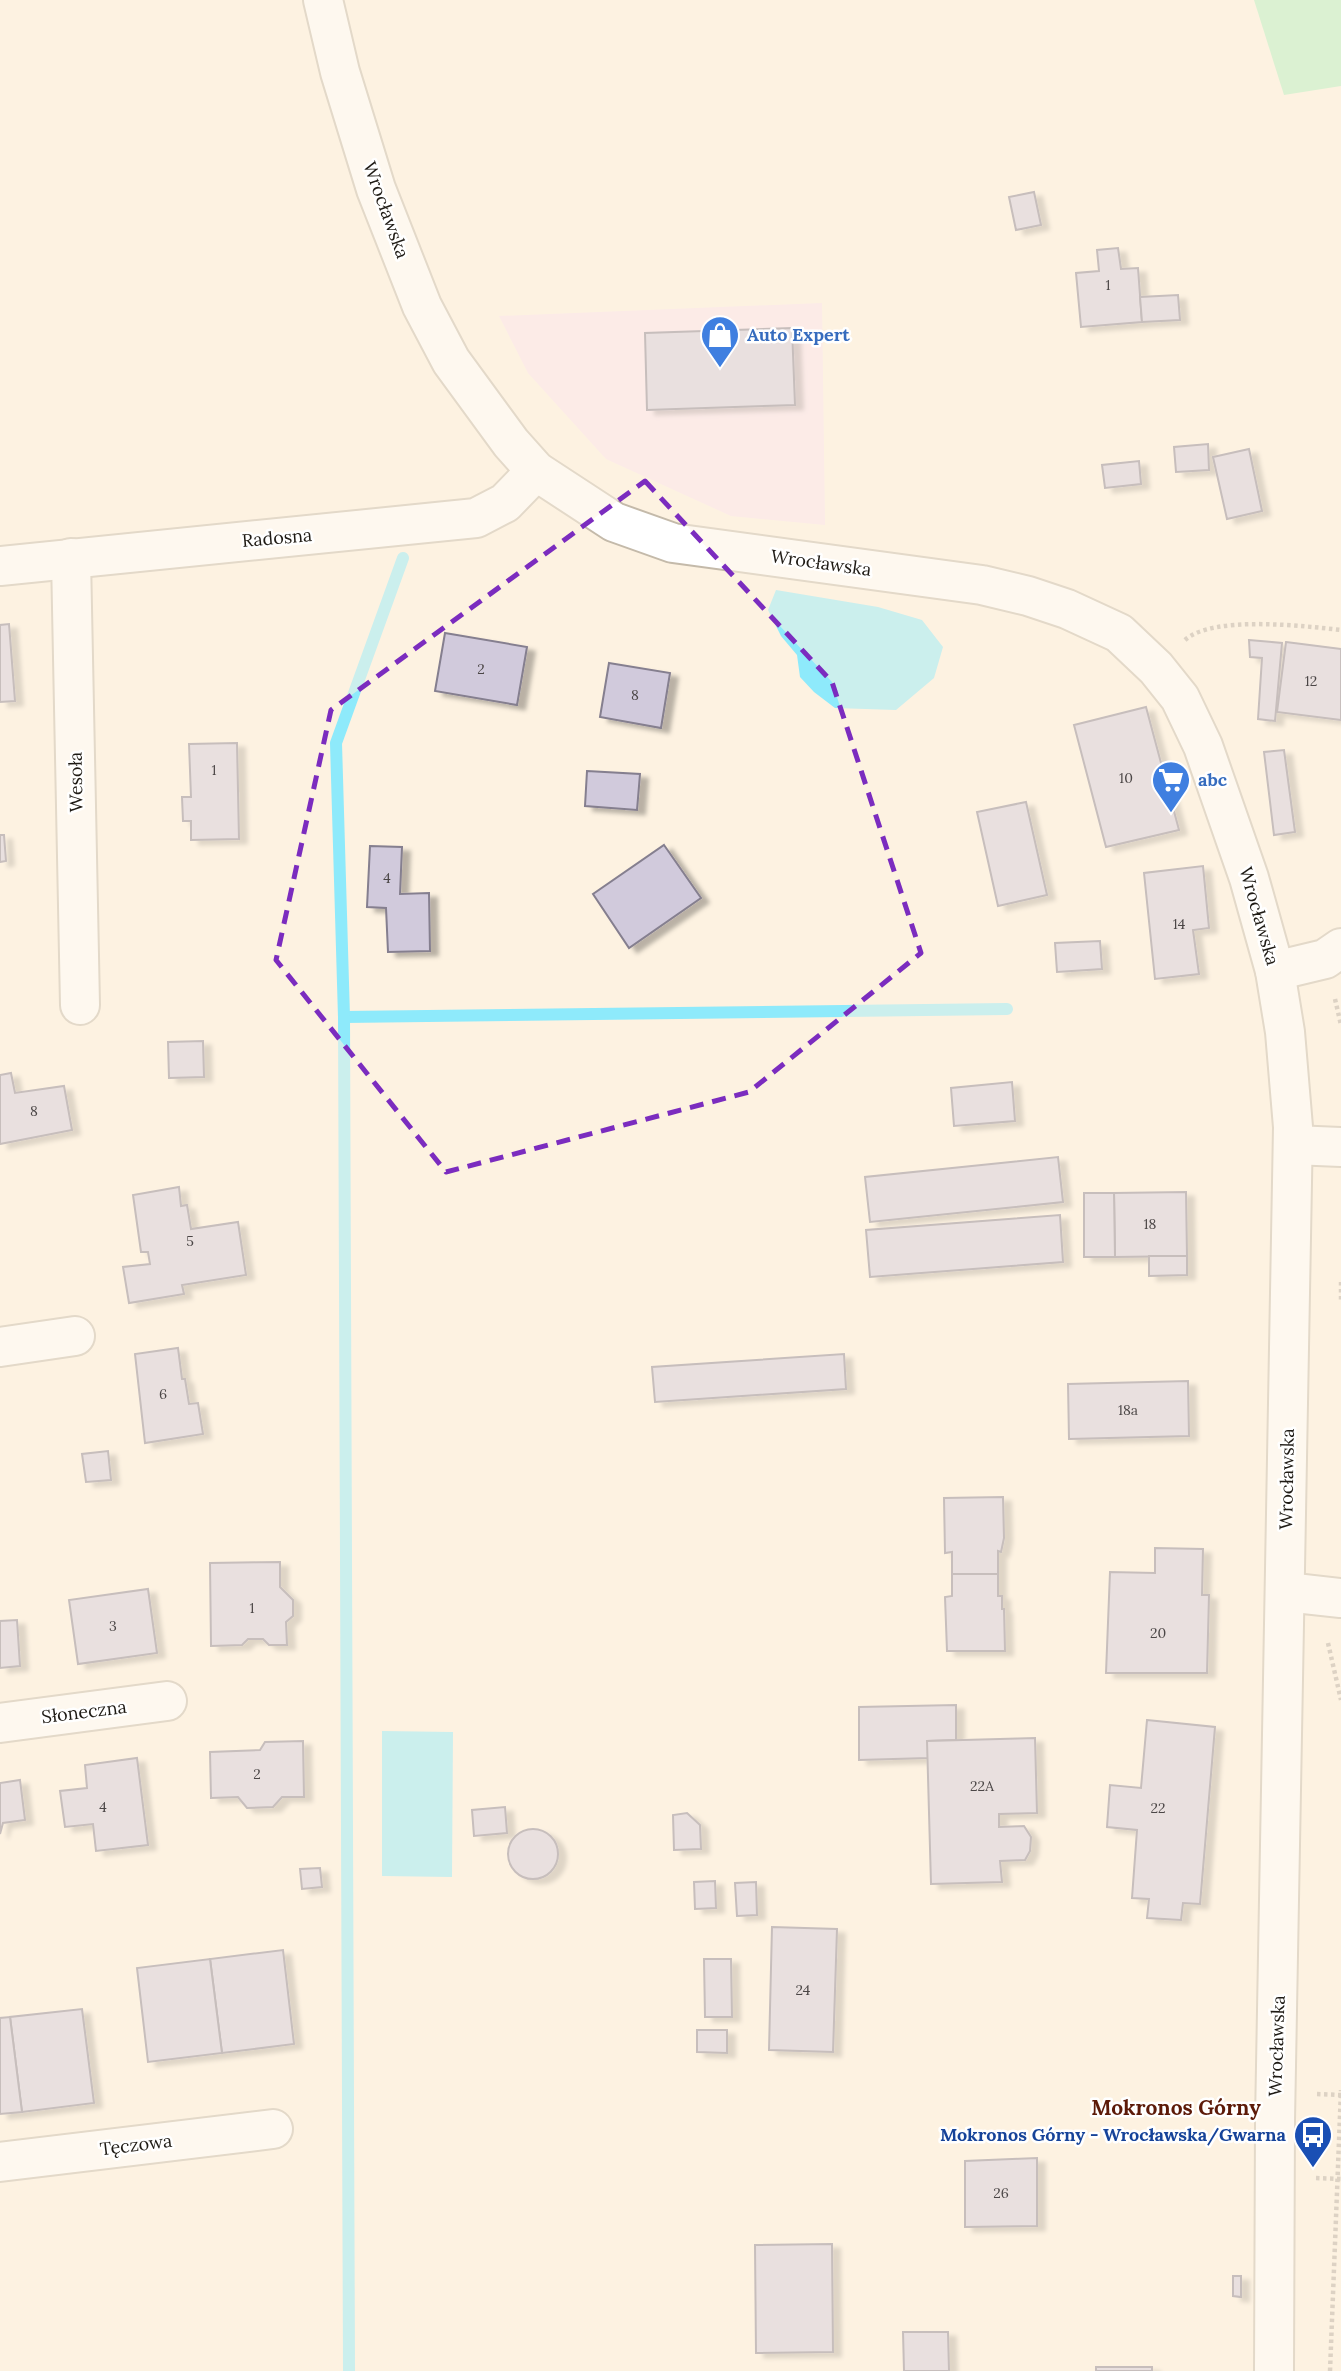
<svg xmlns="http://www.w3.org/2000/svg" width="1341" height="2371" viewBox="0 0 1341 2371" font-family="Lora,serif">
	<defs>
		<filter id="shadow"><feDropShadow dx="8" dy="4.5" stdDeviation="2" flood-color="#0004"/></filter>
	</defs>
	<rect width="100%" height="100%" fill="#fdf2e1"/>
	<path fill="#fae2ee" d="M822,303L825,525L731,516L606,459L528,373L499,316Z"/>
	<path fill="#b2f0bf" d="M1254,0H1341V86L1284,95Z"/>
	<g fill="#8eeafb">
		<path d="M776,590L878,607L922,620L943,647L934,678L896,710L835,708L814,692L800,677L797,655L781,636L768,610Z"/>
		<path d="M382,1731L453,1732L452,1877L382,1876Z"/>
	</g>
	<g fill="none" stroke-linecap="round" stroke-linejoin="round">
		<g stroke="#8eeafb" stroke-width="12">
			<path d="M344,1017L1007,1009"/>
			<path d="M349,2371L344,1017L336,743L403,558"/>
		</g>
	</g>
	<g fill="#d1cadc" stroke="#857f8f" stroke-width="2" filter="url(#shadow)">
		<path d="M1034,192L1041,225L1016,230L1009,197Z"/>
		<path d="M1118,248L1121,269L1138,268L1142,322L1081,327L1076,273L1099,271L1097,250Z"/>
		<path d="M1178,295L1180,320L1142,322L1140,297Z"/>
		<path d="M792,328L795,405L647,410L645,333Z"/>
		<path d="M1208,444L1209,470L1176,472L1174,447Z"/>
		<path d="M1249,449L1262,511L1227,519L1213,457Z"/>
		<path d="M1139,461L1141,484L1105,488L1102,465Z"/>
		<path d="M9,624L15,701L0,702V625Z"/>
		<path d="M445,633L527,647L517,705L435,691Z"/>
		<path d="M1249,640L1282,643L1275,721L1258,719L1262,658L1250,657Z"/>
		<path d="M1286,642L1341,649V720L1277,712Z"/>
		<path d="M609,663L670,673L661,728L600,717Z"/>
		<path d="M1146,707L1179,830L1106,847L1074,725Z"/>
		<path d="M237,743L239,839L191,840V821H183L182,797H191L189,744Z"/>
		<path d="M1284,750L1295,832L1274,835L1264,752Z"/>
		<path d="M587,771L640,774L637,810L585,806Z"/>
		<path d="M1026,802L1047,895L998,906L977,812Z"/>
		<path d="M0,835H4L6,861L0,862Z"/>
		<path d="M664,845L701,898L629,948L593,894Z"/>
		<path d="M370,846L402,847L400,894L429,893L430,951L388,952L386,908L367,907Z"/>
		<path d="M1203,866L1209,928L1193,930L1199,974L1155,979L1144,873Z"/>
		<path d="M1100,941L1102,969L1057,972L1055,943Z"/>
		<path d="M203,1041L204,1077L169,1078L168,1042Z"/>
		<path d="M11,1073L15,1093L64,1086L72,1130L0,1144V1075Z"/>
		<path d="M1012,1082L1015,1121L954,1126L951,1088Z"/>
		<path d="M1058,1157L1063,1202L870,1222L865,1177Z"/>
		<path d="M179,1187L181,1206L187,1205L191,1229L238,1222L246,1275L182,1285L184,1294L129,1303L123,1267L150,1264L148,1252H141L133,1195Z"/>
		<path d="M1186,1192L1187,1256L1115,1257L1114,1193Z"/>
		<path d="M1084,1193H1114L1115,1257H1084Z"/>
		<path d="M1060,1215L1063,1262L870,1277L866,1230Z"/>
		<path d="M1149,1256H1187V1275L1149,1276Z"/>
		<path d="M178,1348L182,1379H185L189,1404L198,1403L203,1434L145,1443L135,1354Z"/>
		<path d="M844,1354L846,1389L655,1402L652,1367Z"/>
		<path d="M1188,1381L1189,1436L1069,1439L1068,1384Z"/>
		<path d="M108,1451L111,1480L86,1482L82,1454Z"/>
		<path d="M1003,1497L1004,1538L1001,1552L998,1551V1574H952V1552L945,1553L944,1498Z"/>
		<path d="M1155,1548L1203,1549L1202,1595H1209L1207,1673H1106L1110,1572L1155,1573Z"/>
		<path d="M280,1562V1587L293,1600V1616L286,1622L287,1645H269L263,1639H248L242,1645L211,1646L210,1563Z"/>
		<path d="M952,1574H998V1596H1002V1609H1004L1005,1651H947L945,1597L952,1596Z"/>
		<path d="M148,1589L157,1653L78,1664L69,1600Z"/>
		<path d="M17,1620L20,1666L0,1668V1621Z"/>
		<path d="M956,1705V1740L928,1741V1758L859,1760V1707Z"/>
		<path d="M1147,1720L1215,1727L1200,1904L1183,1903L1181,1920L1147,1918L1149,1899L1132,1898L1137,1830L1107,1827L1110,1785L1141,1788Z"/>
		<path d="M1035,1738L1037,1813L999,1814V1827L1024,1826L1031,1837L1030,1851L1025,1860L1000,1861L1002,1882L931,1884L927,1741Z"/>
		<path d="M303,1741L304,1797H282L273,1807L247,1808L238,1797L211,1798L210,1752L260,1750L265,1742Z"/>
		<path d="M137,1758L148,1845L96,1851L93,1824L65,1827L60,1791L87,1788L85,1765Z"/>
		<path d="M20,1780L25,1820L3,1823L0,1834V1783Z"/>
		<path d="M505,1807L507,1833L474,1836L472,1810Z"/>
		<path d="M687,1813L700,1825L701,1849L674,1850L673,1815Z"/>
		<circle cx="533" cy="1854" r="25"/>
		<path d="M320,1868L322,1887L302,1889L300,1869Z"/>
		<path d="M715,1881L716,1908L695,1909L694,1882Z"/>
		<path d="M756,1882L757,1915L737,1916L735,1883Z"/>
		<path d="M772,1927L837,1929L833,2052L769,2050Z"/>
		<path d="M283,1950L294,2044L222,2053L210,1959Z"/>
		<path d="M210,1959L222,2053L148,2062L137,1968Z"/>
		<path d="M704,1959H731L732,2017H705Z"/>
		<path d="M82,2009L94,2103L22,2112L10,2017Z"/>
		<path d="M10,2017L22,2112L0,2114V2018Z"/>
		<path d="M697,2030H727V2053L697,2052Z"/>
		<path d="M1037,2158V2226L965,2227V2161Z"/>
		<path d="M832,2244L833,2352L756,2353L755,2245Z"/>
		<path d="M1233,2276H1241V2297L1233,2296Z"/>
		<path d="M903,2332H948L949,2371H904Z"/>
		<rect x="1096" y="2367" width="56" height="4"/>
	</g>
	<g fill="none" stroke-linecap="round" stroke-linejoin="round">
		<defs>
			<g id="minor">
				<path d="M323,0L340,72L376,189L422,306L451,361L511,443L536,471L614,522L673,543L982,585L1028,596L1067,609L1119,633L1156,668L1180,698L1203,746L1249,878L1275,971L1285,1032L1293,1127L1275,2121L1274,2371"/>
				<path d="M71,558L80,1005"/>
				<path d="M0,566L476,518L505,503L536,471"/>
				<path d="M1275,971L1325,959L1341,948"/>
				<path d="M1293,1145L1341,1147"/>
				<path d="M0,1347L75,1336"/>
				<path d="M1286,1592L1341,1598"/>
				<path d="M0,1723L167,1701"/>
				<path d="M0,2162L273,2129"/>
			</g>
		</defs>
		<use href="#minor" stroke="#c4baaa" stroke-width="42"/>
		<g stroke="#b5ac9f" stroke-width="4.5" stroke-dasharray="3.5 3.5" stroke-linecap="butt">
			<path d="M1185,640C1213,615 1304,626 1341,630"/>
			<path d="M1335,999L1341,1025"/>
			<path d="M1341,1282V1303"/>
			<path d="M1328,1643L1341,1700"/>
			<path d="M1317,2094L1341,2095"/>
			<path d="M1316,2178L1341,2179"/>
			<path d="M1330,2371L1341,2090"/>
		</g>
		<use href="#minor" stroke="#fff" stroke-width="38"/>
	</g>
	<path d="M0 0H1341V2371H0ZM645,481L832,682L921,953L749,1092L446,1172L276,960L331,710Z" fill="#fdf2e1" fill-opacity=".55" fill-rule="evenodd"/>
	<path fill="none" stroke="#7b2cbf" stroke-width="5" stroke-dasharray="14 9" stroke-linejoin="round" d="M645,481L832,682L921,953L749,1092L446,1172L276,960L331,710Z"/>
	<defs>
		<symbol id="shop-pin" viewBox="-11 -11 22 30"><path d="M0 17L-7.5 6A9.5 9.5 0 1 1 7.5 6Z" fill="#3f7fe0" stroke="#fff"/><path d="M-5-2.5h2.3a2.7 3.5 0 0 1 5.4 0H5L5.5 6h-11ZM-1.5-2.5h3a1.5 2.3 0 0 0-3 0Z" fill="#fff"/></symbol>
		<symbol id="supermarket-pin" viewBox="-11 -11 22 30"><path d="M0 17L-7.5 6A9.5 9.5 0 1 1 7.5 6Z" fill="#3f7fe0" stroke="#fff"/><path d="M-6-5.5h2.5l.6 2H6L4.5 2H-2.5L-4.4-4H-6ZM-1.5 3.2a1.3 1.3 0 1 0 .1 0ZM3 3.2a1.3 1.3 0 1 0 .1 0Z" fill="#fff"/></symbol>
		<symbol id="bus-pin" viewBox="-11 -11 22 30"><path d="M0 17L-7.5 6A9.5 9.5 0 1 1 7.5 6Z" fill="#1a4fb4" stroke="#fff"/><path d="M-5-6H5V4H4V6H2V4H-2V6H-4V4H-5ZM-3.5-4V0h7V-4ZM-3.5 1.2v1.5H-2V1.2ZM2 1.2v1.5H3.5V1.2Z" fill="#fff"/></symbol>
	</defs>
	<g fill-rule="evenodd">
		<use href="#shop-pin" x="698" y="313" width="44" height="60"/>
		<use href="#supermarket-pin" x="1149" y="758" width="44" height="60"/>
		<use href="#bus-pin" x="1291" y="2113" width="44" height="60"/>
	</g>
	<g text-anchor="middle" stroke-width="5" stroke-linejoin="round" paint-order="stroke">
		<g font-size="14" fill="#4b4646">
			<text x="1108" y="290">1</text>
			<text x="481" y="674">2</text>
			<text x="1311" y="686">12</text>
			<text x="635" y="700">8</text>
			<text x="214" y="775">1</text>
			<text x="1126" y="783">10</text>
			<text x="387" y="883">4</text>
			<text x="1179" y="929">14</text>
			<text x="34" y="1116">8</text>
			<text x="1150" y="1229">18</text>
			<text x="190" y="1246">5</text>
			<text x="163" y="1399">6</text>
			<text x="1128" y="1415">18a</text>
			<text x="252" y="1613">1</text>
			<text x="113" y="1631">3</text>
			<text x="1158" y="1638">20</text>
			<text x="257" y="1779">2</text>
			<text x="982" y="1791">22A</text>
			<text x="103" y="1812">4</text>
			<text x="1158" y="1813">22</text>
			<text x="803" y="1995">24</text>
			<text x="1001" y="2198">26</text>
		</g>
		<g font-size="18" fill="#1e1a14" stroke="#fff">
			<text transform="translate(386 210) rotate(70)" y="6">Wrocławska</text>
			<text transform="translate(277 538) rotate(-5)" y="6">Radosna</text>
			<text transform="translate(821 563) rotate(8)" y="6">Wrocławska</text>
			<text transform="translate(76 782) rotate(-91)" y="6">Wesoła</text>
			<text transform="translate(1259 916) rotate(74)" y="6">Wrocławska</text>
			<text transform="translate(1287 1479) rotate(-89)" y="6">Wrocławska</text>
			<text transform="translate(84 1712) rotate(-7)" y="6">Słoneczna</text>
			<text transform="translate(1277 2046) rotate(-88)" y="6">Wrocławska</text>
			<text transform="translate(136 2145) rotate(-7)" y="6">Tęczowa</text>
		</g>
		<g font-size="18" font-weight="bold" fill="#366cbe" stroke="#fff" text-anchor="start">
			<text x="747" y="341">Auto Expert</text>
			<text x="1198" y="786">abc</text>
		</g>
		<g font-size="18" font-weight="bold" fill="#164399" stroke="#fff" text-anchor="end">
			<text x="1286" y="2141">Mokronos Górny - Wrocławska/Gwarna</text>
		</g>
		<g font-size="21" font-weight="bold" fill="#5c1a08" stroke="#fff">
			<text x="1176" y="2115">Mokronos Górny</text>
		</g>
	</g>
</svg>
